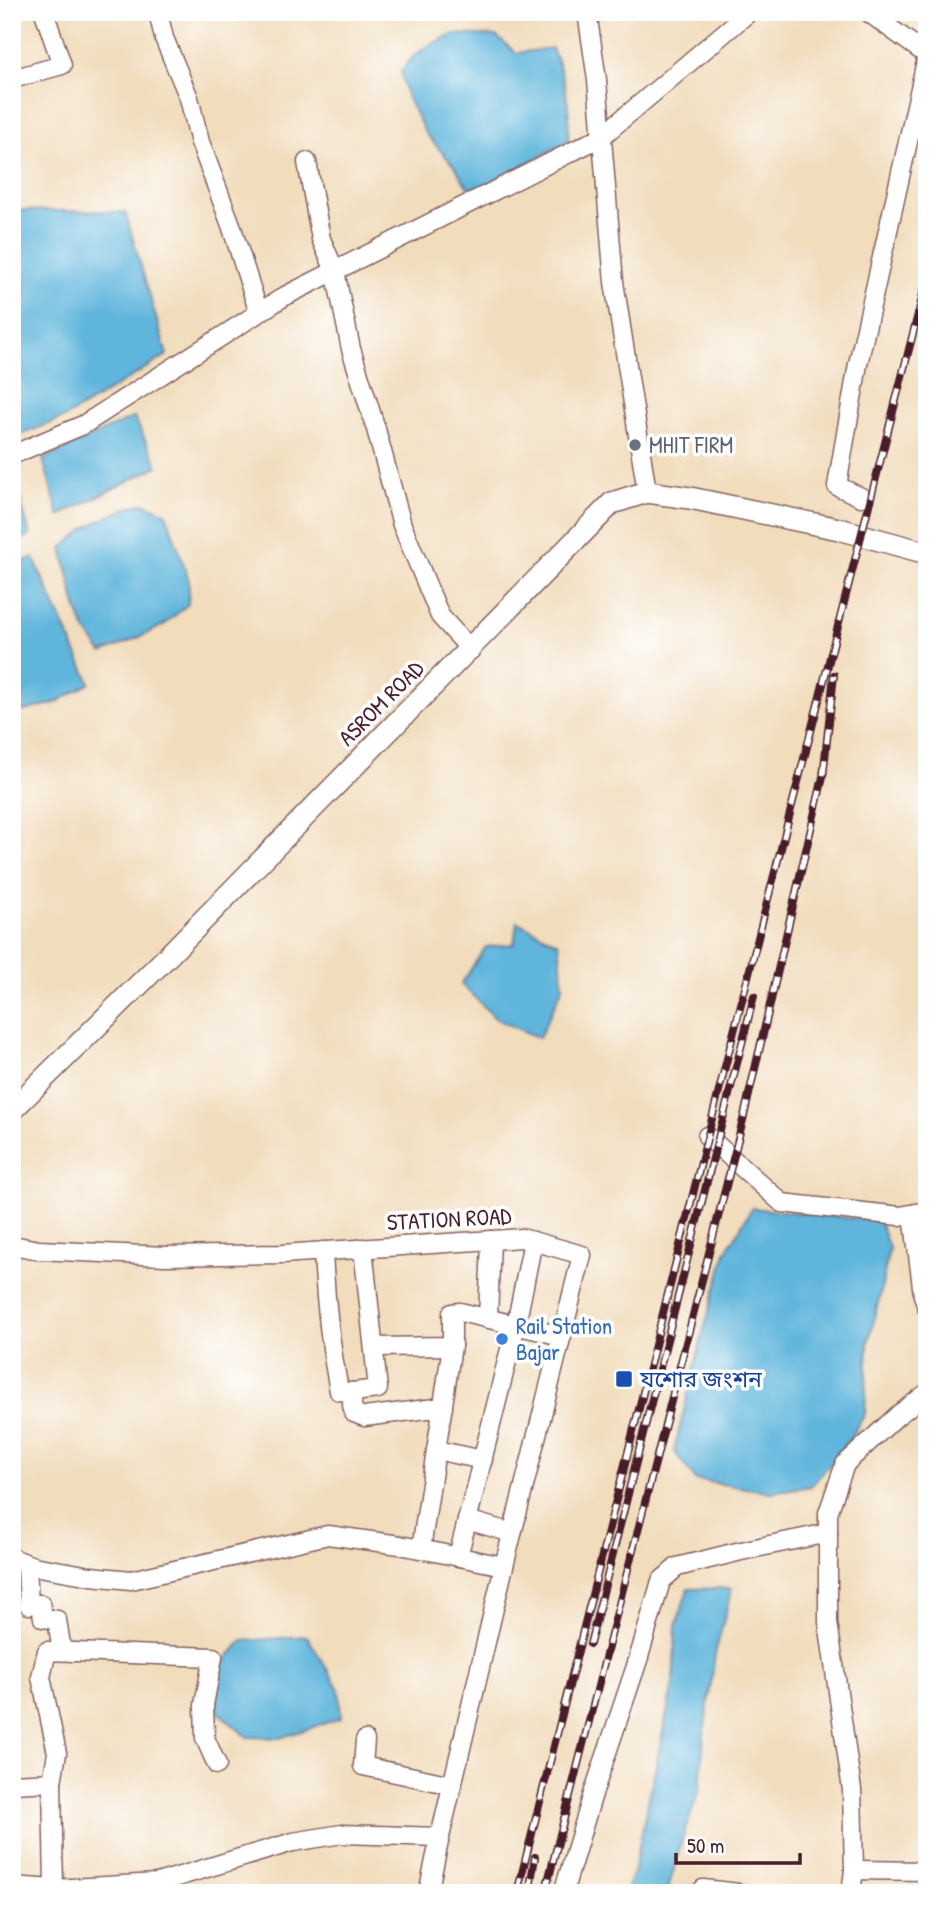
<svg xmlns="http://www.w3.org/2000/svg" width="939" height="1905" viewBox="0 0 939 1905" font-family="'Patrick Hand','Noto Sans Bengali',sans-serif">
	<rect width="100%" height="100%" fill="#fff"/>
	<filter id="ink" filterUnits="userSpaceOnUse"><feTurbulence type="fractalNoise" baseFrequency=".0143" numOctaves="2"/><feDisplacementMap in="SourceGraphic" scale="14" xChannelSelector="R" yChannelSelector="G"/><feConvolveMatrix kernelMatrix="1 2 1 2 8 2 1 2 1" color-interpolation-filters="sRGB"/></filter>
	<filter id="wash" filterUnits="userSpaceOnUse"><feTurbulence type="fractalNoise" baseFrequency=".00686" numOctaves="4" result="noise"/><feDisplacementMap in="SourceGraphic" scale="28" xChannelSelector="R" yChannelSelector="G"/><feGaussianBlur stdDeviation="1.57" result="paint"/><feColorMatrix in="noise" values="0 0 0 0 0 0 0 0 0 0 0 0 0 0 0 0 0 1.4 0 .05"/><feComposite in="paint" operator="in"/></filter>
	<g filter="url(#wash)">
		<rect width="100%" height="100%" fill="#f1dcbb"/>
		<g fill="#5fb5dc" stroke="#546a84" stroke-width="2">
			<path d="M455,34L496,36L516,53L552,48C562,71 569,98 569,124C569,130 567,134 569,140L489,185L468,188L456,168L426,134L406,95L401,72C415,50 432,43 455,34Z"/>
			<path d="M12,210L125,212L167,355L66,417L12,438Z"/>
			<path d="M134,417L158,466L59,516L43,459Z"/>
			<path d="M16,483L30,535L12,544V484Z"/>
			<path d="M144,503L166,513L189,581L188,604L164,625L142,636L102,653L84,628L75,603L62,548L87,527L124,509Z"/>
			<path d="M33,557L90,683L55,703L20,712L12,717V567Z"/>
			<path d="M517,922L559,943L563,987L539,1038L496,1019L461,984L486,947L514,944Z"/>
			<path d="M752,1208L879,1221L889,1248L881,1291L868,1344L865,1414L844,1448L811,1486L771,1492L696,1480L674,1451L704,1329L726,1252Z"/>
			<path d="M732,1588L715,1654L704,1734L700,1788L683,1837L667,1893H624L633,1874L673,1684L676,1626L688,1589Z"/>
			<path d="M307,1636L339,1689L341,1718L280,1738L247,1737L216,1710L218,1668L242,1641Z"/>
		</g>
	</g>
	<g filter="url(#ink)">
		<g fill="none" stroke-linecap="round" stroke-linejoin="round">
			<defs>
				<g id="minor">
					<path d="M158,12L164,38L189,98L200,142L231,225L259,313"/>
					<path d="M587,12L597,80L614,282L647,492"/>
					<path d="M868,12L927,55"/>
					<path d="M12,79L62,65L44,12"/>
					<path d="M307,162L321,239L335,271L351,349L376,429L402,525L440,616L471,650"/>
					<path d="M12,455L83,425L285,296L601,137L749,12"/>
					<path d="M861,497L837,486L858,364L927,57"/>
					<path d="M707,1136L782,1203L900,1216L927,1211"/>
					<path d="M913,1214L923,1295L927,1308"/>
					<path d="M12,1245L39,1250L165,1256L282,1254L522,1238L582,1255L504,1566L440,1837L428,1893"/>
					<path d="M323,1251C325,1298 330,1344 339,1391L353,1392L378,1389L363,1248"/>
					<path d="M488,1319L491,1240"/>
					<path d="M374,1347L452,1346V1313L460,1312L562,1336"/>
					<path d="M353,1392L352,1405L354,1413L364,1417L443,1407"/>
					<path d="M436,1450L483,1460"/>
					<path d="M467,1520L512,1533"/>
					<path d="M421,1549L452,1346"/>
					<path d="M458,1557L516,1325L533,1241"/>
					<path d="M12,1558L33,1566L91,1576L131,1580L328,1535L400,1545L504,1566"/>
					<path d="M27,1564L29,1605L41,1604L43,1618L57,1620L62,1651"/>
					<path d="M365,1740L363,1766L452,1785"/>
					<path d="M52,1782L57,1753L41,1677L47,1651L213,1657L204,1705L205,1738L217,1765"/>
					<path d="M12,1784L52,1782L54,1889"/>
					<path d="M854,1870L927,1871"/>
					<path d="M12,1886L54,1889L157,1883L293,1842L342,1834L440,1837"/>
					<path d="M703,1889L739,1893"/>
					<path d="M563,1893L593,1794L638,1660L661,1581L677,1567L741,1551L828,1533"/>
					<path d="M851,1893L854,1870L852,1790L828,1622V1513L845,1464L898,1415L927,1393"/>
				</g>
				<path id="tertiary" d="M12,1110L168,956L612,503L647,492L690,498L839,529L927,553"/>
			</defs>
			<use href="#minor" stroke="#84615d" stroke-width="21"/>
			<use href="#tertiary" stroke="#84615d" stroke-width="24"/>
			<use href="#minor" stroke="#fff" stroke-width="18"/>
			<use href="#tertiary" stroke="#fff" stroke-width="21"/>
			<defs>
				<g id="rail">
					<path d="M590,1644L754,996"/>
					<path d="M517,1893L730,1047L927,279"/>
					<path d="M529,1893L535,1857"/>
					<path d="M545,1893L744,1116L823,777L834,675"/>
				</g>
			</defs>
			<use href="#rail" stroke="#4a1f2b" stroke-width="8"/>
			<use href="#rail" stroke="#fff" stroke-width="5" stroke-dasharray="16" stroke-linecap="butt"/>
		</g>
	</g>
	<circle fill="#6b7280" stroke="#fff" stroke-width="2.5" cx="635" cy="445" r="7"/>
	<circle fill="#3f7fe0" stroke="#fff" stroke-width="2.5" cx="502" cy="1339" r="7"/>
	<rect fill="#1a4fb4" stroke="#fff" stroke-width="2.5" x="615" y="1370" width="18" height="18" rx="3.5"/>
	<g text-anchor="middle" stroke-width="7" stroke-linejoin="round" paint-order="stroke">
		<g font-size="23" fill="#5b616d" stroke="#fff" text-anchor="start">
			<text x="649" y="453">MHIT FIRM</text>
		</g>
		<g font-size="23" fill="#4a1f2b" stroke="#fff">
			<text transform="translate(381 703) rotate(-45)" y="8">ASROM ROAD</text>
			<text transform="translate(449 1219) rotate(-3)" y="8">STATION ROAD</text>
		</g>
		<g font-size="23" fill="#366cbe" stroke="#fff" text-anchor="start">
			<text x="516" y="1334">Rail Station<tspan x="516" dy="26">Bajar</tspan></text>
		</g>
		<g font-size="23" fill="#164399" stroke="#fff" text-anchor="start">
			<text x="640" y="1387">যশোর জংশন</text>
		</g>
	</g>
	<rect width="939" height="1905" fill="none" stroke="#fff" stroke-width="42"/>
	<path d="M676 1853v10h124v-10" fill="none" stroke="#4a1f2b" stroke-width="3.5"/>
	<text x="687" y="1853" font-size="21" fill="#4a1f2b" stroke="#ffffff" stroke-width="5" paint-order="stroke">50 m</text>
</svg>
